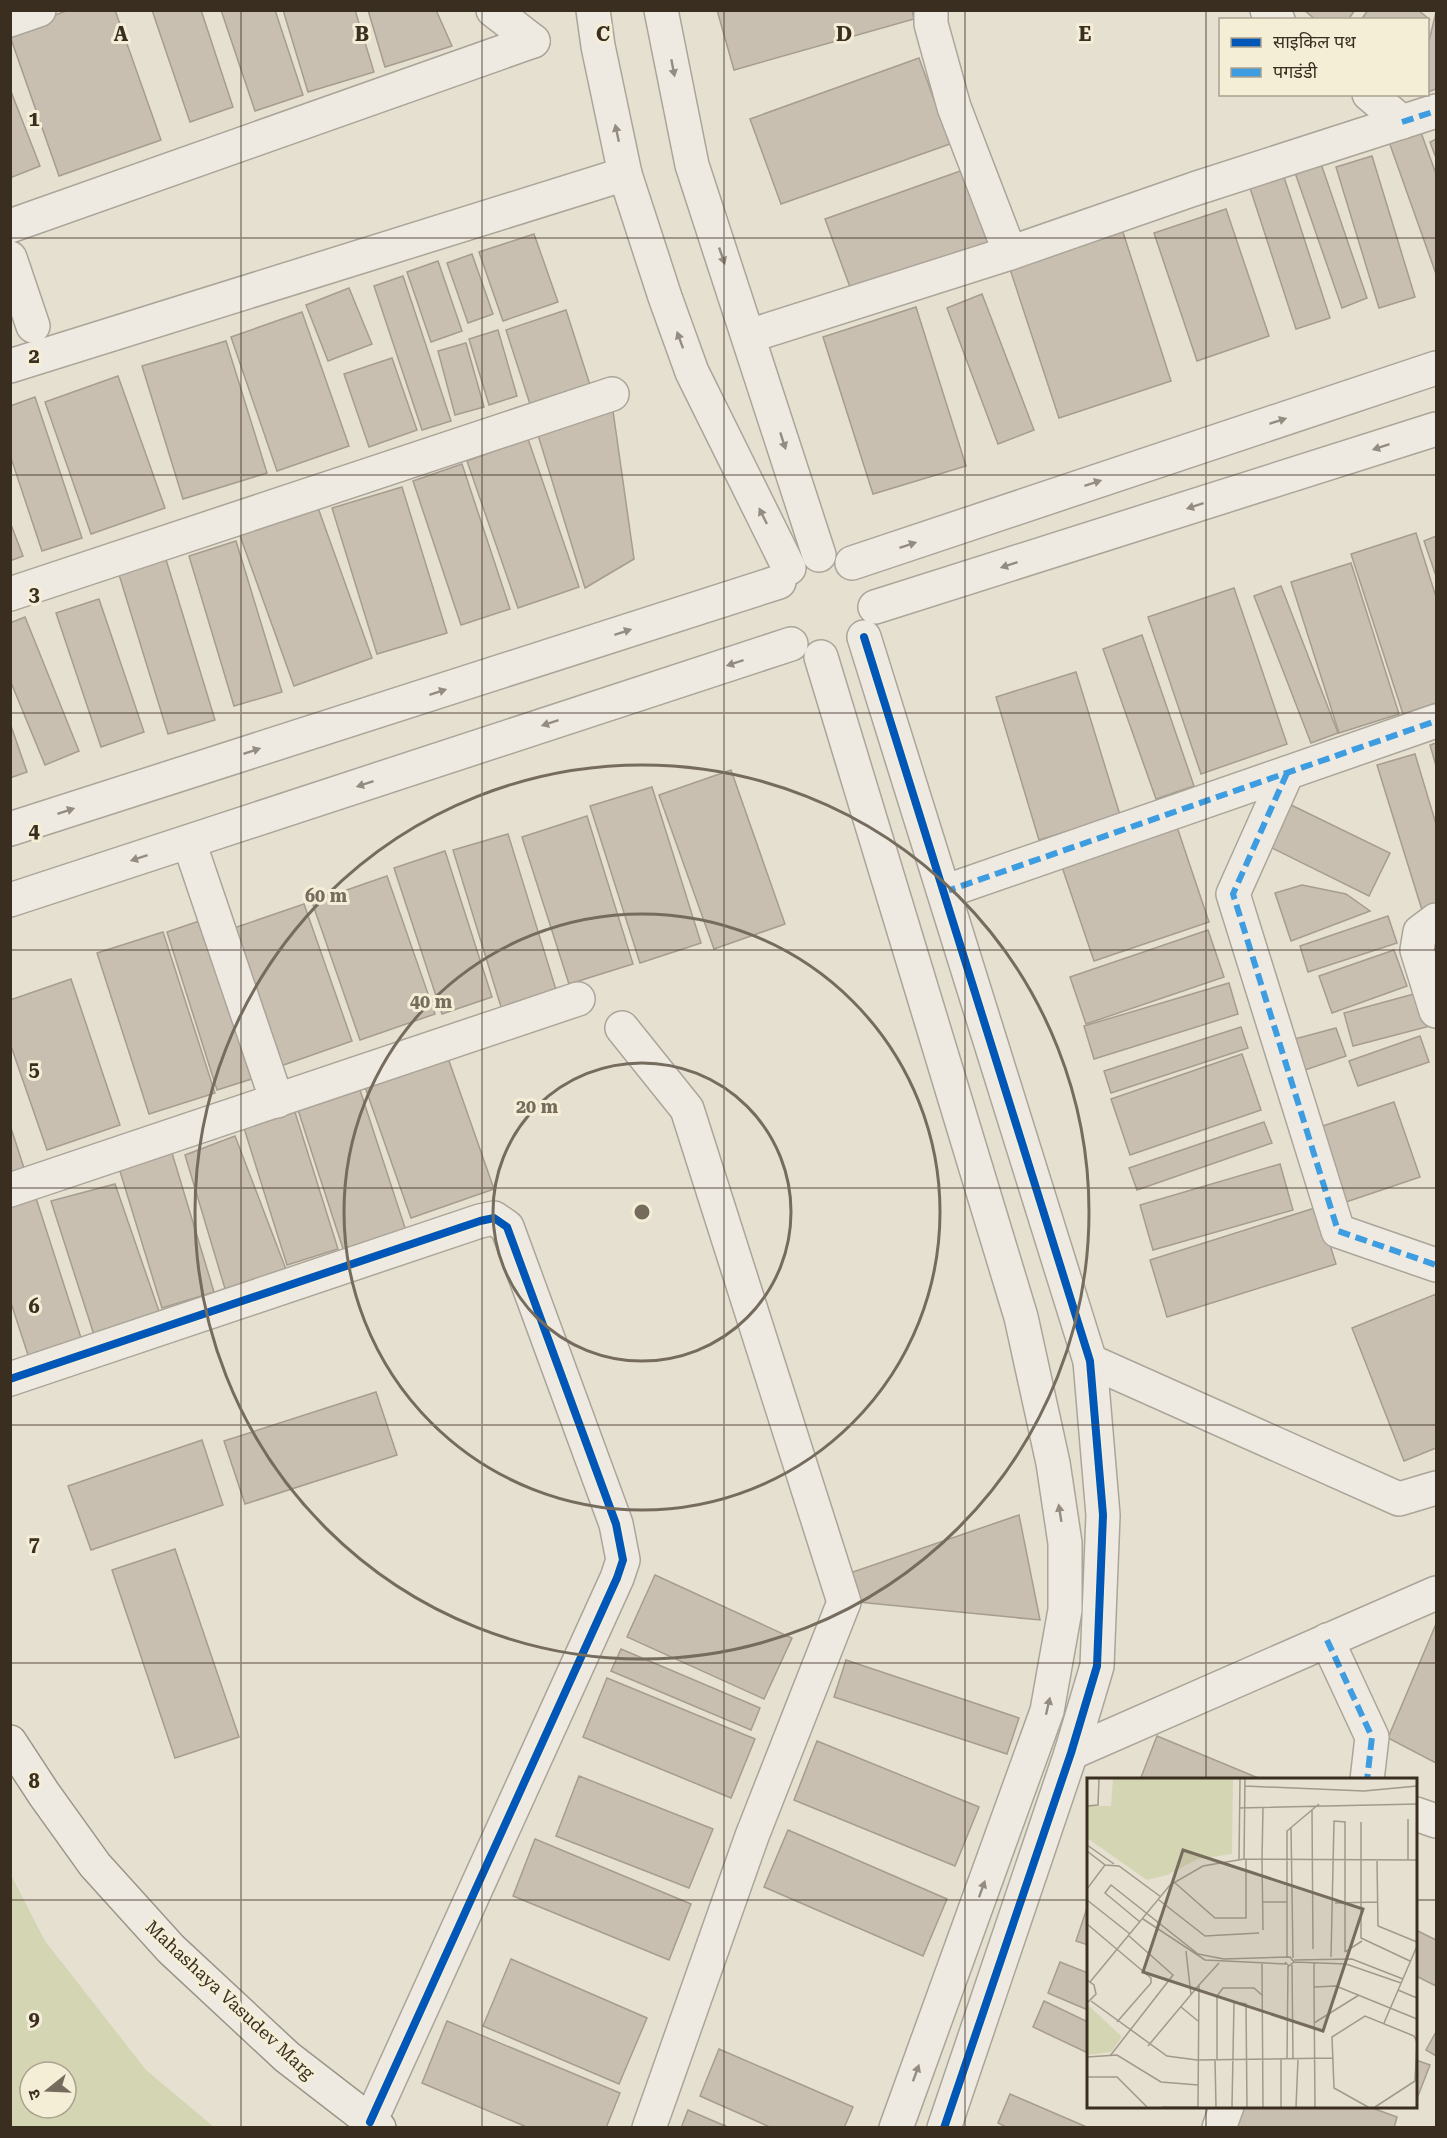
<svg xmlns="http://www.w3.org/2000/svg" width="1447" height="2138" viewBox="0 0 1447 2138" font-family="'Roboto Serif','Noto Sans Devanagari',serif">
	<rect width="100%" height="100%" fill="#e6e0d0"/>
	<path fill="#d3d5b3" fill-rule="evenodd" d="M11,1875L45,1941L146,2070L214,2127H11ZM30,2072H66V2108H30Z"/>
	<g fill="#c9bfb1" stroke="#a69c8f" stroke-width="1.5">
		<path d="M69,10H115L161,140L59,176L10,36V31Z"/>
		<path d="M152,10H201L233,107L190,122Z"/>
		<path d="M221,10H275L303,95L255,111Z"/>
		<path d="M283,10H355L374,72L308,92Z"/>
		<path d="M368,10H436L452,46L385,67Z"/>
		<path d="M717,10H912L914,19L734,70Z"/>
		<path d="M1304,10H1355L1348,20H1316Z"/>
		<path d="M1368,10H1418L1429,19L1361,20Z"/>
		<path d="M1436,12V89L1428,92V45Z"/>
		<path d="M919,58L950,144L781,204L750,119Z"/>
		<path d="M10,89L40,166L10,178Z"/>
		<path d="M1419,127L1436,174V274L1388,139Z"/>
		<path d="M1436,139V158L1430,142Z"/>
		<path d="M1318,155L1367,298L1342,308L1292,164Z"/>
		<path d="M1372,156L1415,297L1379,308L1336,167Z"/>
		<path d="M966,169L994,249L854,298L825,219Z"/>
		<path d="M1283,174L1330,318L1296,329L1249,185Z"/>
		<path d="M1226,209L1269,336L1197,361L1154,233Z"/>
		<path d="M1121,226L1171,381L1059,418L1008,263Z"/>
		<path d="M534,234L558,302L503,321L479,252Z"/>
		<path d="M472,254L493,314L468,323L447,263Z"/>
		<path d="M438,261L462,331L431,342L407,272Z"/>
		<path d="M403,276L451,421L422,430L374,286Z"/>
		<path d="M349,288L372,344L328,361L306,305Z"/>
		<path d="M982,294L1034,430L998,444L947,308Z"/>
		<path d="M916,307L966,466L873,494L823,337Z"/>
		<path d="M566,310L590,385L530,404L506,330Z"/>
		<path d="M302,312L349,446L277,471L231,337Z"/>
		<path d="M498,330L517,396L489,405L469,339Z"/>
		<path d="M226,341L267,473L183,499L142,366Z"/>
		<path d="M466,343L484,407L455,415L438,351Z"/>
		<path d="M392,358L417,430L369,447L344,374Z"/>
		<path d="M118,376L165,508L91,534L45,402Z"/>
		<path d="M35,397L82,538L42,551L10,455V406Z"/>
		<path d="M613,411L634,559L585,588L538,435Z"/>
		<path d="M528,439L579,587L518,608L467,461Z"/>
		<path d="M462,464L510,609L461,625L413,481Z"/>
		<path d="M402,487L447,633L377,654L332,508Z"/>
		<path d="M317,505L372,658L294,686L239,533Z"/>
		<path d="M10,522L23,556L10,561Z"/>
		<path d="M1416,533L1436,597V703L1403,714L1351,554Z"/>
		<path d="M1436,536V576L1424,541Z"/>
		<path d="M236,541L282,692L234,706L189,556Z"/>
		<path d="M164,553L215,720L168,734L117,568Z"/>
		<path d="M1351,563L1399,714L1339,733L1291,582Z"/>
		<path d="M1281,586L1338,733L1311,743L1254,596Z"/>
		<path d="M1234,588L1287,744L1201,774L1148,617Z"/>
		<path d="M99,599L144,732L101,747L56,613Z"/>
		<path d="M25,617L79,751L45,765L10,680V623Z"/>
		<path d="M1142,635L1194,786L1156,799L1103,649Z"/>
		<path d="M1076,672L1120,815L1039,840L996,697Z"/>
		<path d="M10,723L27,772L10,778Z"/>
		<path d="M1436,743V766L1430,745Z"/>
		<path d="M1415,754L1436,824V905L1422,910L1377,765Z"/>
		<path d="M731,770L785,924L714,949L659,795Z"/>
		<path d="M652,787L701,943L640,963L590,806Z"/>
		<path d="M1287,803L1390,853L1369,896L1266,845Z"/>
		<path d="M587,816L633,964L569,984L522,837Z"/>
		<path d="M1176,824L1209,922L1094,961L1061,864Z"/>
		<path d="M508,834L557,993L502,1010L453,850Z"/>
		<path d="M445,851L492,997L442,1014L394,868Z"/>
		<path d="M387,876L435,1014L360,1040L312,902Z"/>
		<path d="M1302,885L1346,894L1370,911L1291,941L1275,893Z"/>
		<path d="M304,904L352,1041L275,1068L228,930Z"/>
		<path d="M1388,916L1397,943L1308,972L1300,946Z"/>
		<path d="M208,918L258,1077L217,1090L167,932Z"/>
		<path d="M1208,930L1224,977L1086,1024L1070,977Z"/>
		<path d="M163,932L215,1093L149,1114L97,953Z"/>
		<path d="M1394,950L1407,986L1332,1013L1319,976Z"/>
		<path d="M71,979L120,1125L47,1150L10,1043V1000Z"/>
		<path d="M1229,983L1238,1014L1094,1059L1084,1026Z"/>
		<path d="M1425,991L1434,1025L1353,1046L1344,1013Z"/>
		<path d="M1241,1027L1248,1048L1111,1093L1104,1071Z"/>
		<path d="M1336,1028L1346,1056L1302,1071L1291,1040Z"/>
		<path d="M1420,1036L1429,1062L1358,1086L1349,1061Z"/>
		<path d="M1242,1054L1261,1110L1130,1155L1111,1099Z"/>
		<path d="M448,1058L494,1189L411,1218L365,1087Z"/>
		<path d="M360,1090L409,1240L347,1261L298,1110Z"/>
		<path d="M1394,1102L1420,1177L1346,1202L1320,1127Z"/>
		<path d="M294,1109L338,1249L287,1265L243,1125Z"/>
		<path d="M1264,1122L1272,1143L1137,1190L1129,1168Z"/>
		<path d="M10,1125L25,1171L10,1175Z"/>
		<path d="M235,1136L287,1272L226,1292L185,1155Z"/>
		<path d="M172,1153L214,1292L162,1308L119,1168Z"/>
		<path d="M1280,1164L1293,1210L1153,1250L1140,1205Z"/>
		<path d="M115,1184L161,1317L95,1338L51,1201Z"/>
		<path d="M36,1198L83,1344L30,1361L10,1300V1206Z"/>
		<path d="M1318,1207L1336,1264L1167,1317L1150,1260Z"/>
		<path d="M1436,1294V1448L1404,1461L1352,1328Z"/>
		<path d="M376,1392L397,1455L245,1504L224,1441Z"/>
		<path d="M202,1440L223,1505L91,1550L68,1486Z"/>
		<path d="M1019,1515L1040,1620L858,1602L850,1573Z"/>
		<path d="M175,1549L239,1737L175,1758L112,1570Z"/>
		<path d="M655,1575L792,1638L764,1699L627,1637Z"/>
		<path d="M1436,1624V1763L1388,1738Z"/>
		<path d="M621,1649L760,1708L751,1730L611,1671Z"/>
		<path d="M846,1660L1019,1718L1007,1754L834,1697Z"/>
		<path d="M607,1678L755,1739L731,1798L583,1737Z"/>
		<path d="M1157,1736L1263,1780H1140Z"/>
		<path d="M817,1741L979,1807L955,1866L794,1800Z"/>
		<path d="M579,1776L713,1829L689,1888L556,1836Z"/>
		<path d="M788,1830L947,1899L923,1956L764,1887Z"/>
		<path d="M535,1839L691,1904L669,1960L513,1896Z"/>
		<path d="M1088,1905V1945L1076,1941Z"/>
		<path d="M1416,1930L1436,1940V1986L1416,1976Z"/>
		<path d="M511,1959L647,2018L619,2084L483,2026Z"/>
		<path d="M1060,1962L1088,1973V2010L1048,1993Z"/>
		<path d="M1044,2001L1088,2022V2053L1033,2027Z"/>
		<path d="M447,2021L620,2093L606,2128H529L422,2083Z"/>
		<path d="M1436,2032V2056L1426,2050Z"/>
		<path d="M719,2049L853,2107L844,2128H772L700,2096Z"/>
		<path d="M1416,2060L1430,2065L1416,2101Z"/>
		<path d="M1010,2094L1089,2128H1008L998,2123Z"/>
		<path d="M1237,2106H1367L1397,2117L1394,2128H1230Z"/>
		<path d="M688,2110L730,2128H681Z"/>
	</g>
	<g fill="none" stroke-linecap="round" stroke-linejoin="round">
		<defs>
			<g id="street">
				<path d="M493,10L533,41"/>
				<path d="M593,10L598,46L625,174L665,297L692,372L789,568"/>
				<path d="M661,10L692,165L819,555"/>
				<path d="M931,10V24L954,107L1010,253L1194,189L1436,111"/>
				<path d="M1267,10L1278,20"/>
				<path d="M10,20L39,10"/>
				<path d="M1369,94L1402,122"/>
				<path d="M10,226L533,41"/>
				<path d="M10,258L33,326"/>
				<path d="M749,336L1010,253"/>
				<path d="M10,366L625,174"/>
				<path d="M852,563L1436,368"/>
				<path d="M10,594L612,394"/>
				<path d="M875,607L1436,429"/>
				<path d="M864,637L1090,1361L1103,1515L1097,1666L1071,1753L944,2128"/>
				<path d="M821,657L1021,1317L1053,1463L1065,1543V1610L1047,1711L896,2128"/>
				<path d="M1287,773L1233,894L1338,1231L1436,1265"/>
				<path d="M10,829L779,582"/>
				<path d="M189,842L277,1101"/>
				<path d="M944,892L1436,721"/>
				<path d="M10,900L791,644"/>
				<path d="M1436,920L1420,932L1417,950L1436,1011"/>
				<path d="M622,1028L687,1109L844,1602L752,1836L649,2128"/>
				<path d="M10,1190L578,999"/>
				<path d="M1090,1361L1399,1499L1436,1488"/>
				<path d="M10,1379L480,1221L494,1218L507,1227L616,1524L623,1560L617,1578L370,2122"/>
				<path d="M1327,1640L1372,1737L1367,1780"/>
				<path d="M1071,1753L1436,1593"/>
				<path d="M1416,1814L1436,1821"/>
				<path d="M1219,2128L1227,2106"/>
			</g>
			<path id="secondary" d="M10,1742L44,1794L95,1865L171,1949L287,2057L379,2128"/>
		</defs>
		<use href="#street" stroke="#aba599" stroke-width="36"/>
		<use href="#secondary" stroke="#9b9588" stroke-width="36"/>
		<use href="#street" stroke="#eeeae2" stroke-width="33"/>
		<use href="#secondary" stroke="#eeeae2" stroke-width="33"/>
		<g stroke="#3e9de0" stroke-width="6" stroke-dasharray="12 6" stroke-linecap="butt">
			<path d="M1402,122L1436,111"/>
			<path d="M1287,773L1233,894L1338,1231L1436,1265"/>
			<path d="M944,892L1436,721"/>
			<path d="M1327,1640L1372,1737L1367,1780"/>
		</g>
		<defs>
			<g id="cycleway">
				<path d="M864,637L1090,1361L1103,1515L1097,1666L1071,1753L944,2128"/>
				<path d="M10,1379L480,1221L494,1218L507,1227L616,1524L623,1560L617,1578L370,2122"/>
			</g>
		</defs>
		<use href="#cycleway" stroke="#f5eed7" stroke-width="11"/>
		<use href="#cycleway" stroke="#0057b8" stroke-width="8"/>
	</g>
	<defs><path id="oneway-solid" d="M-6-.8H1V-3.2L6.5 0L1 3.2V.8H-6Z" transform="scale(1.5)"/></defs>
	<g fill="#948c81">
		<use href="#oneway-solid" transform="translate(673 68) rotate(79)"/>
		<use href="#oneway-solid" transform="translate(617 133) rotate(-102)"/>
		<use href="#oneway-solid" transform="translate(722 256) rotate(71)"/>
		<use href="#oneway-solid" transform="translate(680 340) rotate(-110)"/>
		<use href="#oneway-solid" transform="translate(1278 421) rotate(-18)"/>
		<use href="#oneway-solid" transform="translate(783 441) rotate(72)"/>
		<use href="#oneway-solid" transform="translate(1381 447) rotate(162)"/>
		<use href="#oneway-solid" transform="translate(1093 483) rotate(-18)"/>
		<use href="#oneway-solid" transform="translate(1195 506) rotate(162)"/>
		<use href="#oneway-solid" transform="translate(763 516) rotate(-116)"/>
		<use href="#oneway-solid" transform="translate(908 545) rotate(-18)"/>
		<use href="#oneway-solid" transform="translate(1009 565) rotate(162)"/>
		<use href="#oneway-solid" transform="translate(623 632) rotate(-18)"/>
		<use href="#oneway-solid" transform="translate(735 663) rotate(162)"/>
		<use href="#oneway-solid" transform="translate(438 692) rotate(-18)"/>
		<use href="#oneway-solid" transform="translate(550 723) rotate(162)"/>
		<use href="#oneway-solid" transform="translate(252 751) rotate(-18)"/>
		<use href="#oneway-solid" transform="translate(365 784) rotate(162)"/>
		<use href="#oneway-solid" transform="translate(66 811) rotate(-18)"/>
		<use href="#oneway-solid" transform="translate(139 858) rotate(162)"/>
		<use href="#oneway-solid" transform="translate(1060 1513) rotate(-99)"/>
		<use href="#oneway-solid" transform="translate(1048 1706) rotate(-77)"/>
		<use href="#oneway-solid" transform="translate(982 1889) rotate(-70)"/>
		<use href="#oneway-solid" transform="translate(916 2073) rotate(-70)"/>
	</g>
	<path fill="none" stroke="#3a2e20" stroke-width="1.5" stroke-opacity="0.55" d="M241,10V2128M482,10V2128M724,10V2128M965,10V2128M1206,10V1780M10,238H1436M10,475H1436M10,713H1436M10,950H1436M10,1188H1436M10,1425H1436M10,1663H1436M10,1900H1088M1416,1900H1436M1206,2106V2128"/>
	<g fill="none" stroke="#766c5e" stroke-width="3">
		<circle cx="642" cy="1212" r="149"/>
		<circle cx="642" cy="1212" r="298"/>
		<circle cx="642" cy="1212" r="447"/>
	</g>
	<g text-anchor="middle" stroke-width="6" stroke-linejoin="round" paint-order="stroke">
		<g font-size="18" fill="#3a2e20" stroke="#f5eed7">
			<text transform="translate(230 2000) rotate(43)" y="6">Mahashaya Vasudev Marg</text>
		</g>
	</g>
	<g transform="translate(1087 1778)">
		<rect width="330" height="330" fill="#e6e0d0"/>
		<path d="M26,1H146L145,76L111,81L80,97L60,102L0,60V28H24ZM0,226L35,259L24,274L0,277Z" fill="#d3d5b3"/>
		<path fill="none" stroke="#a1998a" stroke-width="1.5" d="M158,8L277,13L330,8M0,28L11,27L12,1M152,30L330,26M225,32L226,171M321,41V82M274,44V160L323,183M204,49L206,180M0,67L27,86M0,73L18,87L0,111M157,81L158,1M152,82L153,1M175,82L176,152M175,82L176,29M290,83L291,148L330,164M18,87L32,88L74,119M87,104L128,140H159V82M0,122L43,156M72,122L118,158L172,155M176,124H200M248,125L291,124M56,141L118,182L199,186M53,144L18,115L24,107L111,176L137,181L203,179L207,184M0,146L64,200V205L30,244M99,173L104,217M258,174L275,163M244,179L247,43L258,44V174M200,180V53L232,26M207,182L265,181L316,201M198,184L202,188L207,184L259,186L314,205M175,186L176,329M205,187L206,281M0,202L7,207L9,216L0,225M3,204L83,107L116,88L157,81L330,82M227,209V185M311,212L330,220M4,223L80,278L110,282L246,280M94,229L111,243M227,245L272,217M297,245L330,168M61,268L112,207M23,278L86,197L42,158M0,279L30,277L74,304L111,307M194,281V329M200,281L201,188M128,282L129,329M130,282V218L136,210H167L176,218M0,299H30L60,329M75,329H111M111,329L112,207L132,185M145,329L147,224L159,226L160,329M209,329L211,281M228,329L227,209L249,208L330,241M281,329L247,310L245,259L278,238L327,258L330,264L328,303L288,329"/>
		<path fill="#766c5e" fill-opacity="0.15" stroke="#766c5e" stroke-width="3" d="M96,72L276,131L236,253L56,194Z"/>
		<rect width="330" height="330" fill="none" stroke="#3a2e20" stroke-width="3"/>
	</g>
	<g font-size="20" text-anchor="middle" font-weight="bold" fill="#3a2e20" stroke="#f5eed7" stroke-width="6" stroke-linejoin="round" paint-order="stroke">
		<text x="121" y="41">A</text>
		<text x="362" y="41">B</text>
		<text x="603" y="41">C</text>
		<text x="844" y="41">D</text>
		<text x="1085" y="41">E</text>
		<text x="34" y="126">1</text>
		<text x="34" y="363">2</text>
		<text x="34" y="601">3</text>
		<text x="34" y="838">4</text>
		<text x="34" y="1076">5</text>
		<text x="34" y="1313">6</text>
		<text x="34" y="1551">7</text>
		<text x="34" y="1788">8</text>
		<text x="34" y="2026">9</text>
	</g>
	<circle cx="642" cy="1212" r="9" fill="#766c5e" stroke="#f5eed7" stroke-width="3"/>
	<g font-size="18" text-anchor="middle" font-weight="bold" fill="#766c5e" stroke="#f5eed7" stroke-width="6" stroke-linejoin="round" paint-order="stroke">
		<text x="326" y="902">60 m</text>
		<text x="431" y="1008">40 m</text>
		<text x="537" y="1113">20 m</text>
	</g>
	<rect width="1447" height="2138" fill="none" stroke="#3a2e20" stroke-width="24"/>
	<rect x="1219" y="18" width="210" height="78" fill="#f5eed7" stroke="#aaa18e" stroke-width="1.5"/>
	<rect x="1231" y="38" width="30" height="9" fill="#0057b8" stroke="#aaa18e" stroke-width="1.5"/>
	<text x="1273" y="48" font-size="18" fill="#3a2e20">साइकिल पथ</text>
	<rect x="1231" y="68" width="30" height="9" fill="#3e9de0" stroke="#aaa18e" stroke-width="1.5"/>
	<text x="1273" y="78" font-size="18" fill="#3a2e20">पगडंडी</text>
	<g transform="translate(48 2090) rotate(252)"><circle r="28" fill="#f5eed7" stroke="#aaa18e" stroke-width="1.5"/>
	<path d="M0-4.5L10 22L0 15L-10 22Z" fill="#766c5e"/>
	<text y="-9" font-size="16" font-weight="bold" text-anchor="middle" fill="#3a2e20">उ</text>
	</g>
</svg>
